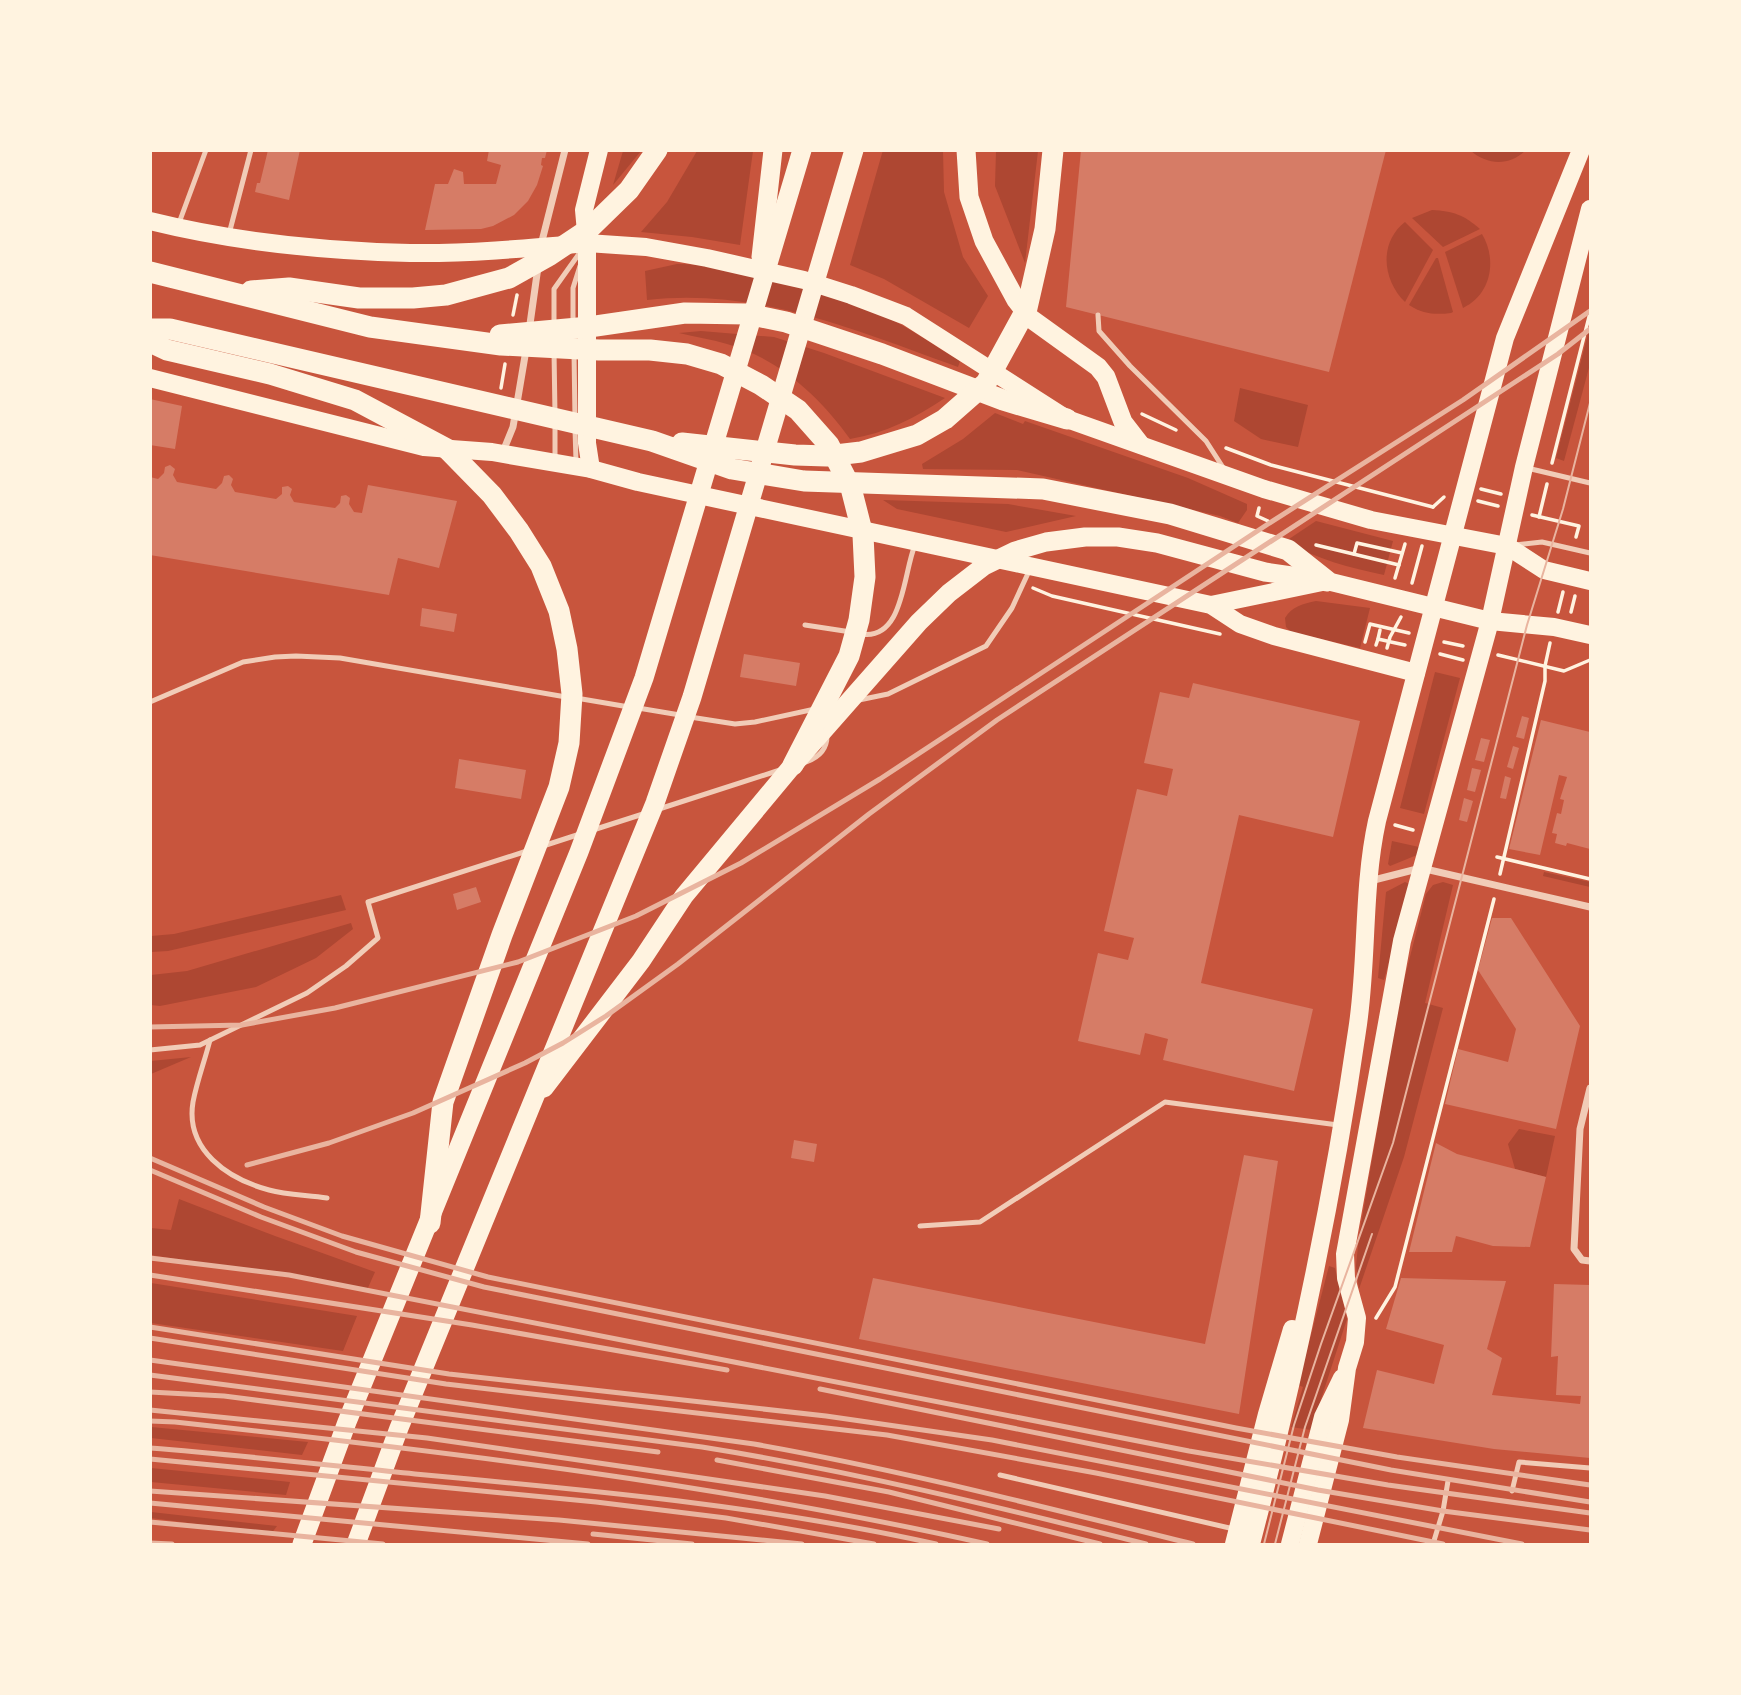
<svg xmlns="http://www.w3.org/2000/svg" width="1741" height="1695" viewBox="0 0 1741 1695" font-family="'DejaVu Sans',sans-serif">
	<rect width="100%" height="100%" fill="#c8553d"/>
	<g fill="#ae4732">
		<path d="M883,150L943,151L944,192L963,257L988,296L969,328L884,279L850,265Z"/>
		<path d="M623,151H641L613,185Z"/>
		<path d="M697,151H753L740,245L692,237L641,232L667,202Z"/>
		<path d="M996,151H1038L1025,263L995,186Z"/>
		<path d="M1471,151H1525C1509,166 1487,165 1471,151Z"/>
		<path d="M1432,210C1453,211 1464,215 1480,229L1443,247L1412,218Z"/>
		<path d="M1405,222L1433,250L1405,302C1383,281 1378,243 1405,222Z"/>
		<path d="M1482,234C1497,259 1492,294 1463,308L1445,252Z"/>
		<path d="M1436,258H1438L1453,312L1451,313C1435,315 1423,314 1409,305Z"/>
		<path d="M677,264C749,265 821,286 886,317C912,329 936,347 960,361L958,367C857,331 756,287 647,300L645,271Z"/>
		<path d="M1590,326V364L1564,461L1556,458Z"/>
		<path d="M701,331L774,337L824,353L945,398C915,418 886,433 850,439C820,397 778,358 727,344C711,339 695,337 679,333Z"/>
		<path d="M1240,388L1308,405L1298,447L1261,439L1234,421Z"/>
		<path d="M995,413L1023,424L1025,421L1188,478L1247,504V510L1238,523L1220,516L1017,470L923,469L922,464L963,439Z"/>
		<path d="M883,500L1008,504L1076,516L1006,532L897,509Z"/>
		<path d="M1316,521L1393,541L1384,575C1351,568 1315,559 1286,541Z"/>
		<path d="M1316,601L1370,608L1360,648L1291,632L1286,627L1285,618C1292,606 1303,604 1316,601Z"/>
		<path d="M1435,672L1460,678L1424,814L1400,808Z"/>
		<path d="M1392,841L1419,847L1417,855L1390,866L1388,864Z"/>
		<path d="M1544,872L1590,882V887L1543,876Z"/>
		<path d="M1405,882L1410,884L1384,980L1378,978L1386,892Z"/>
		<path d="M1443,882L1453,885L1425,1003L1443,1008L1404,1157L1359,1289L1356,1266L1359,1236L1400,996L1426,894L1433,885Z"/>
		<path d="M341,895L346,910L168,951L151,952V936L174,934Z"/>
		<path d="M351,923L353,929L316,958L256,987L160,1006L151,1005V975L187,971Z"/>
		<path d="M191,1057L151,1074V1061Z"/>
		<path d="M1519,1129L1555,1136L1546,1177L1515,1169L1508,1144Z"/>
		<path d="M179,1199L275,1236L375,1272L367,1290L151,1255V1228L171,1230Z"/>
		<path d="M1329,1266L1335,1268L1347,1319L1311,1430L1291,1427L1303,1387L1298,1385Z"/>
		<path d="M151,1283L357,1316L343,1351L151,1323Z"/>
		<path d="M150,1427H151L308,1442L302,1455L151,1438Z"/>
		<path d="M151,1468L290,1482L286,1495L151,1482Z"/>
		<path d="M151,1512L277,1526L271,1534L151,1518Z"/>
	</g>
	<g fill="#d67c66">
		<path d="M268,150H300L289,200L255,192L257,183H260Z"/>
		<path d="M489,150H547L545,158H542L541,165L543,166L537,185L528,201L514,215L493,226L481,229L425,230L435,184H448L454,169L463,172L464,184H496L501,165L487,161Z"/>
		<path d="M1081,150H1386L1329,372L1066,307Z"/>
		<path d="M150,399L182,406L175,449L150,445Z"/>
		<path d="M170,465L175,469L173,475L177,482L216,489L222,483L224,476L229,475L233,479L231,485L235,492L276,499L282,494V487L288,486L292,489L290,495L294,502L335,508L340,503L341,496L346,495L350,498L349,504L354,512L362,513L368,485L457,501L439,568L398,558L389,595L150,555V477L158,479L164,473L165,467Z"/>
		<path d="M422,608L457,614L454,632L420,626Z"/>
		<path d="M744,654L800,663L796,686L740,677Z"/>
		<path d="M1193,683L1360,721L1333,837L1239,815L1201,983L1313,1009L1294,1091L1163,1060L1168,1039L1145,1033L1140,1055L1078,1041L1098,953L1128,960L1134,938L1104,931L1137,789L1167,796L1173,769L1144,763L1160,692L1189,698Z"/>
		<path d="M1522,716L1529,718L1524,739L1516,737Z"/>
		<path d="M1541,720L1590,732V849L1567,843L1566,846L1555,843L1557,834L1552,833L1557,813L1561,814L1564,800L1560,799L1567,777L1559,775L1540,855L1509,849Z"/>
		<path d="M1481,738L1490,740L1484,762L1475,760Z"/>
		<path d="M1513,746L1519,748L1513,769L1507,767Z"/>
		<path d="M459,759L526,770L521,799L455,788Z"/>
		<path d="M1472,768L1481,770L1475,792L1467,790Z"/>
		<path d="M1505,776L1511,778L1506,799L1500,798Z"/>
		<path d="M1464,798L1473,801L1467,822L1459,820Z"/>
		<path d="M476,887L481,902L457,910L453,894Z"/>
		<path d="M1492,918H1511L1580,1026L1556,1129L1445,1104L1458,1049L1508,1062L1516,1029L1478,970Z"/>
		<path d="M794,1140L817,1144L814,1162L791,1158Z"/>
		<path d="M1436,1143L1457,1154L1546,1177L1530,1247L1493,1246L1456,1236L1452,1252H1409Z"/>
		<path d="M1244,1155L1278,1161L1239,1414L859,1339L873,1278L1205,1344Z"/>
		<path d="M1401,1278L1506,1281L1487,1349L1502,1358L1492,1395L1580,1404L1581,1396L1556,1395L1558,1356L1551,1357L1554,1284L1590,1285V1458L1494,1449L1363,1428L1377,1370L1434,1384L1444,1345L1386,1329Z"/>
	</g>
	<g fill="none" stroke-linecap="round" stroke-linejoin="round">
		<g stroke="#fff3e0" stroke-width="3.5">
			<path d="M513,315L517,295"/>
			<path d="M501,388L505,364"/>
			<path d="M1142,414L1176,430"/>
			<path d="M1226,448L1271,465L1433,507"/>
			<path d="M1552,463L1590,313"/>
			<path d="M1481,489L1501,494"/>
			<path d="M1478,501L1498,506"/>
			<path d="M1433,507L1444,497"/>
			<path d="M1259,508L1257,516L1268,521"/>
			<path d="M1532,515L1579,526L1576,537"/>
			<path d="M1539,517L1547,484"/>
			<path d="M1316,545L1399,565"/>
			<path d="M1354,554L1357,543L1402,553"/>
			<path d="M1395,578L1405,544"/>
			<path d="M1412,583L1422,546"/>
			<path d="M1033,588L1052,596L1220,634"/>
			<path d="M1558,612L1563,592"/>
			<path d="M1571,612L1575,596"/>
			<path d="M1378,639L1380,630"/>
			<path d="M1365,642L1370,624L1409,633"/>
			<path d="M1391,642L1405,645"/>
			<path d="M1444,642L1463,646"/>
			<path d="M1376,645L1378,639L1387,641"/>
			<path d="M1387,648L1390,637L1401,617"/>
			<path d="M1440,654L1463,660"/>
			<path d="M1498,655L1564,671L1590,660"/>
			<path d="M1395,825L1413,830"/>
			<path d="M1497,857L1590,879"/>
			<path d="M1500,874L1545,681V666L1550,643"/>
			<path d="M1376,1318L1395,1287L1494,899"/>
		</g>
		<g stroke="#f1ccb7" stroke-width="5">
			<path d="M179,223L206,150"/>
			<path d="M229,234L251,150"/>
			<path d="M1098,315L1099,331L1130,366L1206,441L1224,469"/>
			<path d="M554,324V289L581,251"/>
			<path d="M573,325V288L580,266"/>
			<path d="M554,351L555,415"/>
			<path d="M574,352L575,419"/>
			<path d="M555,425V460"/>
			<path d="M575,429L576,461"/>
			<path d="M1527,468L1590,483"/>
			<path d="M1515,545L1542,542L1590,553"/>
			<path d="M805,625L851,632"/>
			<path d="M861,634C904,641 903,573 915,545"/>
			<path d="M576,698L629,707"/>
			<path d="M859,700L888,694L986,646L1012,608L1030,569"/>
			<path d="M150,702L243,662L275,657L296,656L340,658L566,697"/>
			<path d="M638,708L680,715"/>
			<path d="M690,717L735,724L755,722L815,709"/>
			<path d="M803,763C816,759 827,751 827,736"/>
			<path d="M659,809L780,770"/>
			<path d="M593,830L643,814"/>
			<path d="M543,846L580,834"/>
			<path d="M210,1040C205,1060 197,1081 193,1102C185,1150 228,1179 269,1190C287,1195 308,1195 327,1198"/>
			<path d="M150,1050L200,1045L307,993L346,966L378,938L368,902L527,851"/>
			<path d="M920,1226L980,1222L1165,1102L1338,1125"/>
			<path d="M1000,1475L1234,1529"/>
			<path d="M1512,1491L1519,1462L1590,1468"/>
			<path d="M1433,1544L1443,1511L1448,1481"/>
		</g>
		<g stroke="#f1ccb7" stroke-width="7">
			<path d="M541,245L565,150"/>
			<path d="M529,331L538,267"/>
			<path d="M502,454L513,427L526,350"/>
			<path d="M1370,881L1421,868L1590,907"/>
			<path d="M1590,1088L1580,1129L1574,1249L1582,1260L1590,1261"/>
		</g>
		<g stroke="#fff3e0" stroke-width="18">
			<path d="M150,221C235,242 324,251 410,253C466,254 531,248 587,243L646,247L707,258L804,280L851,295L906,316L1067,419L1264,489L1371,520L1507,546L1544,570L1590,581"/>
			<path d="M150,378L424,447L492,452L591,469L638,482L1211,605L1240,624L1274,636L1416,673"/>
			<path d="M591,469L587,443V243L584,210L599,150"/>
			<path d="M1211,605L1327,581L1490,621L1554,627L1590,635"/>
			<path d="M1234,1544L1267,1414L1292,1329"/>
			<path d="M1251,1544C1295,1376 1332,1204 1357,1031C1368,962 1362,890 1377,821L1505,338L1581,150"/>
			<path d="M1290,1544L1323,1417L1342,1378"/>
			<path d="M1308,1544L1340,1420L1347,1368L1355,1342L1357,1318L1346,1278L1345,1254L1402,941L1490,621L1524,467L1590,209"/>
		</g>
		<g stroke="#fff3e0" stroke-width="19">
			<path d="M966,150L969,197L984,241L1016,300L1030,318L1098,367L1106,377L1123,422L1140,444"/>
			<path d="M761,257L773,150"/>
			<path d="M544,1088L641,961L684,896L793,765L919,622L949,593L984,566L1015,551L1046,542L1085,537H1118L1157,543L1265,572L1327,581"/>
			<path d="M302,1544L347,1422L579,852L644,678L802,150"/>
			<path d="M356,1544L399,1428L655,803L692,697L854,150"/>
		</g>
		<g stroke="#fff3e0" stroke-width="21">
			<path d="M150,272L370,327L501,345L599,350H650L687,354L721,364L761,385L798,410L829,445L851,488L863,535L865,577L859,620L849,656L793,765"/>
			<path d="M251,291L289,288L359,298H413L446,295L509,278L550,255L589,229L629,190L657,150"/>
			<path d="M150,329H170L652,441L732,469L804,481L1043,489L1170,514L1288,550L1327,581"/>
			<path d="M500,335L589,327L685,313L747,314L786,322L882,354L1003,400L1067,419"/>
			<path d="M150,342L167,350L270,374L355,400L447,449L492,495L519,531L541,566L559,611L567,649L572,694L569,743L559,787L502,935L443,1102L430,1223"/>
			<path d="M682,443L795,455L827,456L861,452L917,435L945,419L986,383L1027,308L1045,229L1053,150"/>
		</g>
		<g stroke="#e9b49f" stroke-width="2">
			<path d="M1264,1544L1294,1425L1321,1344L1393,1143L1527,625L1563,509L1590,403"/>
			<path d="M1275,1544L1305,1427L1372,1234"/>
		</g>
		<g stroke="#e9b49f" stroke-width="5">
			<path d="M150,1027L242,1025L335,1008L518,962L636,916L741,863L880,779L1268,524L1463,400L1590,311"/>
			<path d="M150,1158L264,1207L342,1236L488,1277L1236,1428L1397,1457L1590,1485"/>
			<path d="M247,1165L329,1143L413,1113L525,1063L563,1043L606,1016L678,964L869,814L997,720L1558,354L1590,329"/>
			<path d="M150,1170L261,1217L356,1252L484,1287L1391,1470L1590,1502"/>
			<path d="M150,1258L289,1275L1189,1451L1388,1485L1590,1513"/>
			<path d="M150,1275L472,1325L727,1370"/>
			<path d="M150,1327L449,1374L826,1416L992,1440L1522,1544"/>
			<path d="M150,1338L446,1384L887,1435L1096,1473L1443,1544"/>
			<path d="M150,1360L754,1444C902,1470 1047,1508 1193,1544"/>
			<path d="M150,1375L702,1447C852,1471 998,1507 1146,1544"/>
			<path d="M820,1389L1318,1490L1443,1511L1590,1530"/>
			<path d="M150,1392L224,1396L658,1452"/>
			<path d="M150,1410L427,1438L825,1496L999,1529"/>
			<path d="M150,1421L175,1422C448,1452 720,1484 987,1544"/>
			<path d="M150,1448C239,1455 327,1465 415,1474C590,1490 765,1506 936,1544"/>
			<path d="M150,1459L596,1502L726,1518L874,1544"/>
			<path d="M717,1460L889,1492L1100,1544"/>
			<path d="M150,1491L559,1520L802,1544"/>
			<path d="M150,1503L588,1544"/>
			<path d="M150,1522L383,1544"/>
			<path d="M593,1534L692,1544"/>
			<path d="M150,1543L172,1544"/>
		</g>
	</g>
	<rect width="1741" height="1695" fill="none" stroke="#fff3e0" stroke-width="304"/>
</svg>
